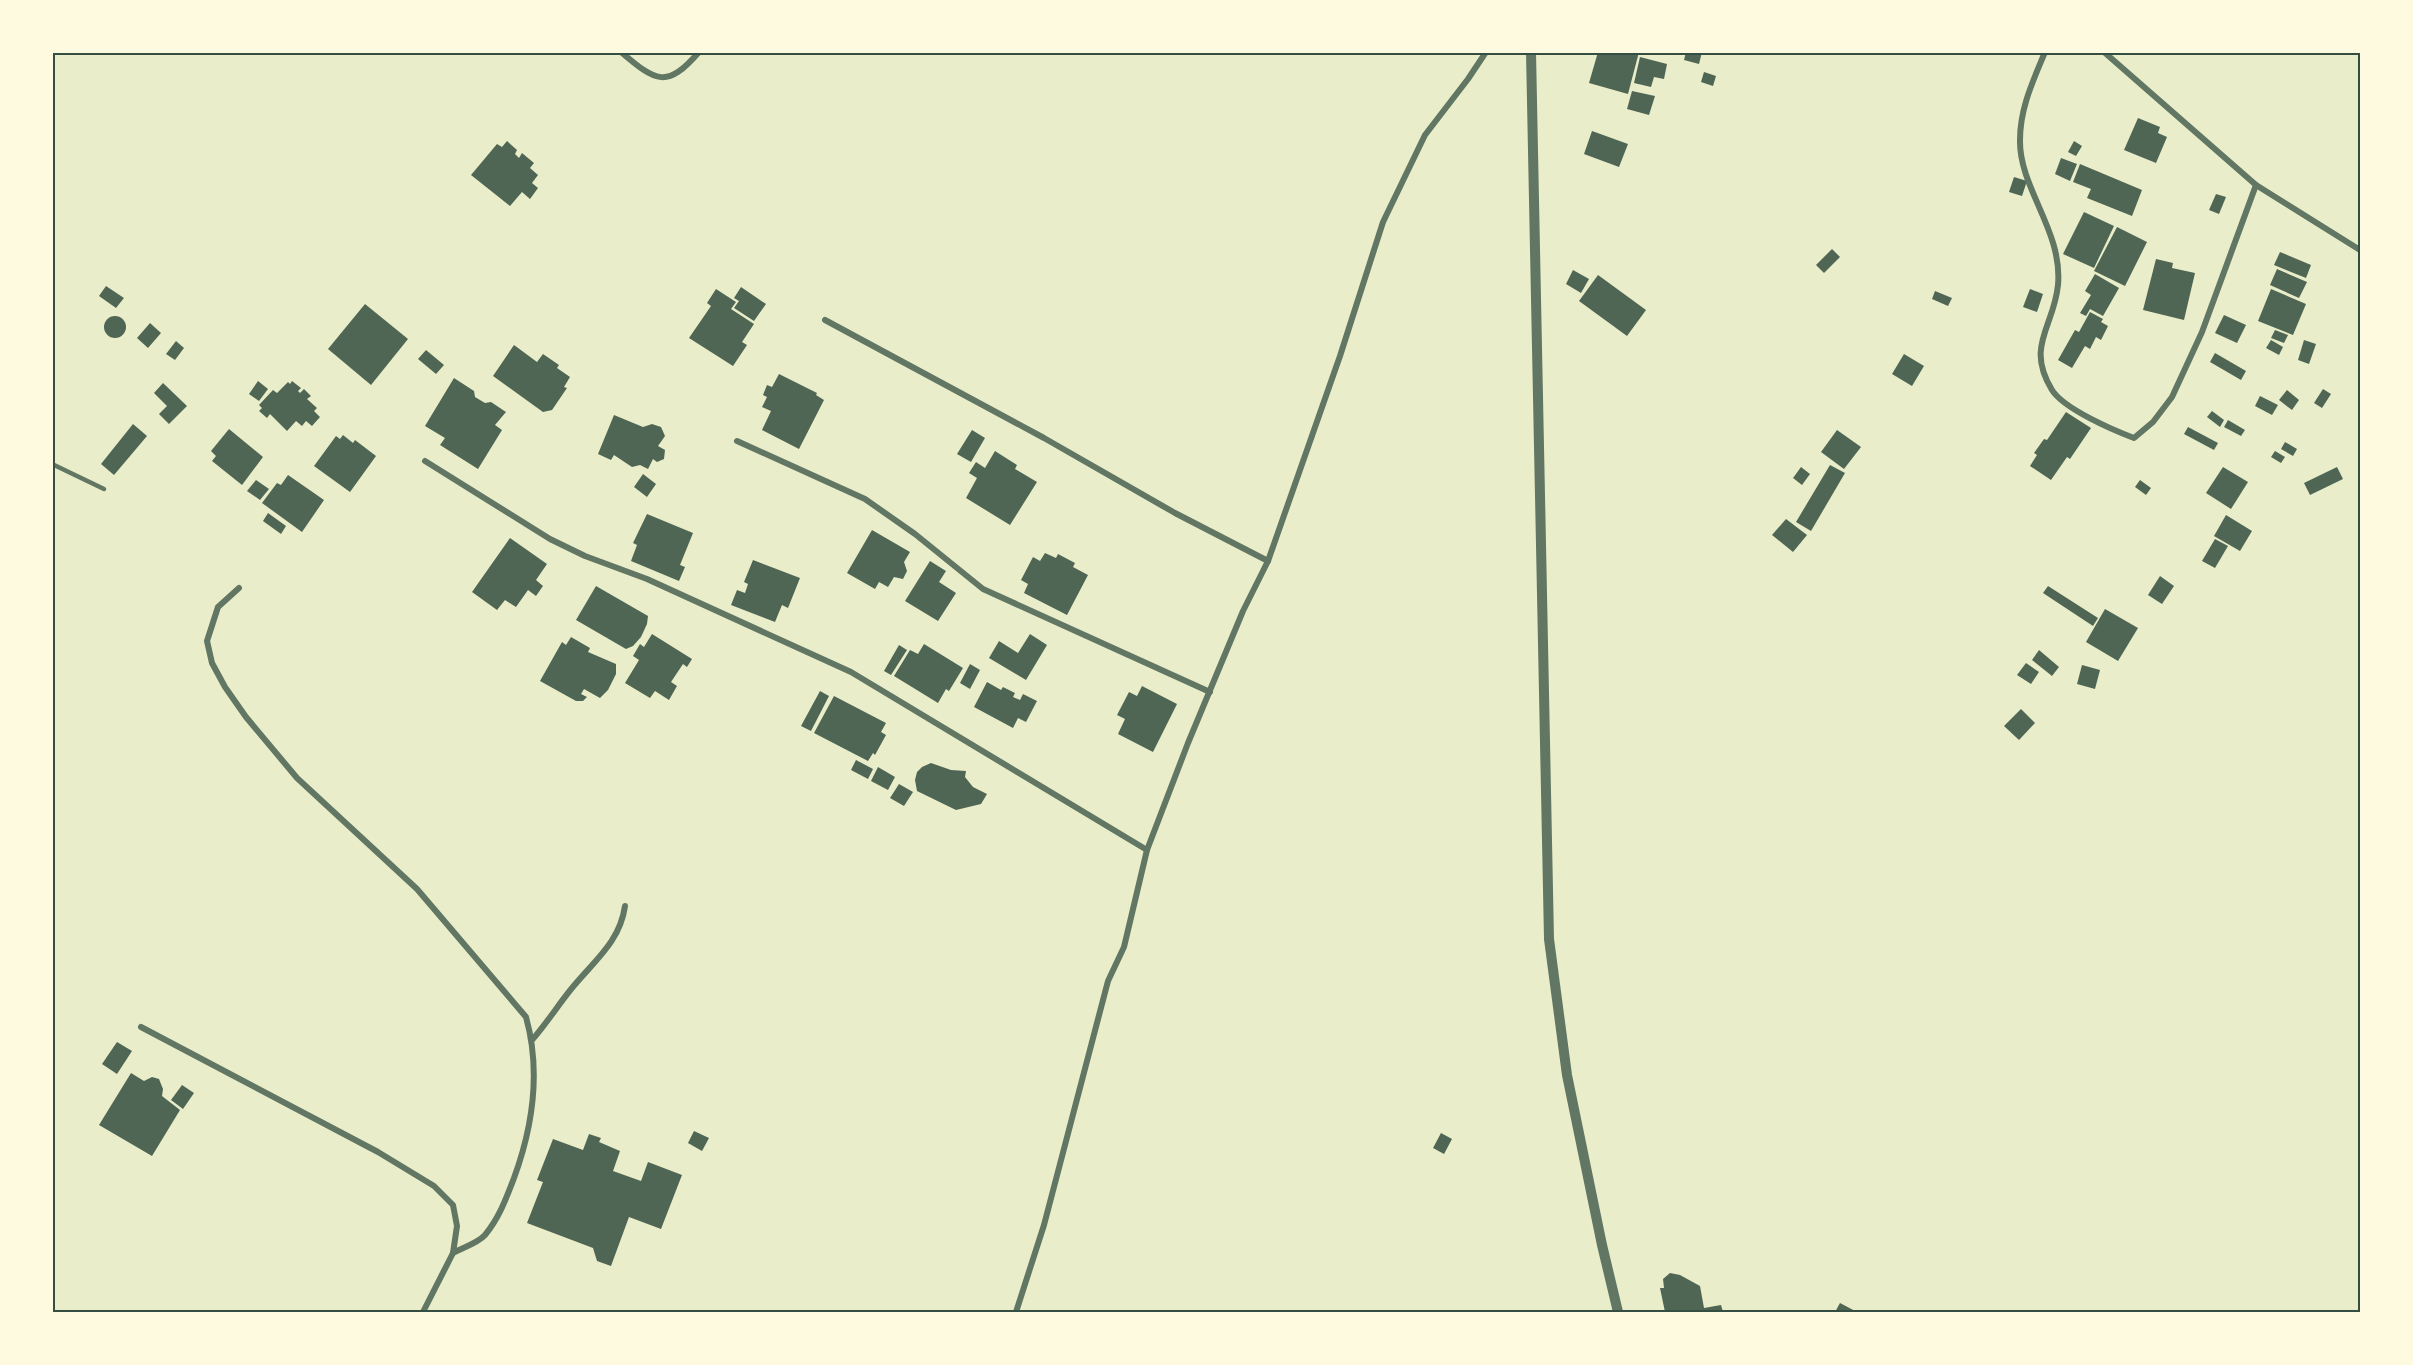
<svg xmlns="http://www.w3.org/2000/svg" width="2413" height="1365" viewBox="0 0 2413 1365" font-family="'Varela Round',sans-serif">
	<rect width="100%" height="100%" fill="#e9edc9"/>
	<g fill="#4f6655">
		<path d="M1598,52H1639L1628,94L1589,83Z"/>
		<path d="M1686,52H1702L1699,64L1684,60Z"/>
		<path d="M1640,57L1667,64L1664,79L1654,77L1651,87L1634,83Z"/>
		<path d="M1704,72L1716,76L1713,86L1701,82Z"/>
		<path d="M1632,91L1655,96L1649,115L1627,109Z"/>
		<path d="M2138,118L2160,127L2158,133L2167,137L2156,163L2124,150Z"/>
		<path d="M1592,131L1628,144L1619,167L1584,154Z"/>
		<path d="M507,141L517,150L515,154L519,158L522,153L534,163L530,168L538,175L532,183L538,188L530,199L522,192L510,206L471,175L497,144L502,147Z"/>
		<path d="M2074,141L2082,146L2076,156L2068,152Z"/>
		<path d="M2061,158L2077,164L2070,181L2055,174Z"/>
		<path d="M2080,164L2142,190L2132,216L2087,198L2091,189L2073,182Z"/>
		<path d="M2014,177L2027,181L2022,196L2009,192Z"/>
		<path d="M2216,194L2226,197L2219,214L2209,210Z"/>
		<path d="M2084,212L2114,226L2094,268L2063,254Z"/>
		<path d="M2117,227L2147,242L2125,286L2094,271Z"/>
		<path d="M1832,249L1840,257L1824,273L1816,265Z"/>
		<path d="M2280,252L2311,265L2306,278L2274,265Z"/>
		<path d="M2156,259L2173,263L2172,268L2195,273L2184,320L2143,310Z"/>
		<path d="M2277,269L2307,282L2299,298L2270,285Z"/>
		<path d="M1573,270L1589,279L1581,293L1566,284Z"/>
		<path d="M2095,274L2119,288L2103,316L2090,309L2086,316L2080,313L2091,295L2085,291Z"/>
		<path d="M1598,275L1646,310L1627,336L1579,301Z"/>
		<path d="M106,286L124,298L116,308L99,296Z"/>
		<path d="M741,287L766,304L754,321L734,308L739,301L734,298Z"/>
		<path d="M716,289L736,302L731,309L754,324L742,342L747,345L733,366L689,338L711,306L707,303Z"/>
		<path d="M2030,289L2043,294L2037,312L2023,307Z"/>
		<path d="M2271,289L2306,304L2293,335L2258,321Z"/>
		<path d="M1935,291L1952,298L1948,306L1932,299Z"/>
		<path d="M365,304L408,339L371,385L328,349Z"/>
		<path d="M2090,312L2103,319L2101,322L2108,326L2101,340L2096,337L2090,349L2085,346L2072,368L2058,360L2075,330L2079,332Z"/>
		<path d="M2224,315L2246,325L2237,343L2215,333Z"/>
		<circle cx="115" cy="327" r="11"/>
		<path d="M150,323L161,333L148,348L137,338Z"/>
		<path d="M2275,330L2288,335L2284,343L2271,338Z"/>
		<path d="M2271,340L2283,347L2279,355L2266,348Z"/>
		<path d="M2304,340L2316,344L2309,364L2298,360Z"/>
		<path d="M176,341L184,348L175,360L166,354Z"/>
		<path d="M514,345L537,362L543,354L559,365L557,368L570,377L564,387L567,388L552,410L543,412L493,376Z"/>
		<path d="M426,350L444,365L436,374L418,359Z"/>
		<path d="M2215,353L2246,371L2241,380L2210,362Z"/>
		<path d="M1904,354L1924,366L1912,386L1892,374Z"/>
		<path d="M779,374L817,393L816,395L824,400L799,449L762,430L771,411L762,407L767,397L763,395L767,385L772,387Z"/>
		<path d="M454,378L474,391L475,397L485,403L491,402L506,412L495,425L502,430L478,469L440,445L445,438L425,426Z"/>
		<path d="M258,381L268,389L259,401L249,394Z"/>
		<path d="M292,381L301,388L298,391L300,393L304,389L311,396L307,399L317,408L314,411L320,417L312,426L306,421L302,426L296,421L287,431L270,414L267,418L259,411L262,408L259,405L273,390L277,393L288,382L290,384Z"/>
		<path d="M163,383L187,406L169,424L159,414L167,406L154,393Z"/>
		<path d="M2323,389L2331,394L2322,408L2314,403Z"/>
		<path d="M2287,390L2299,400L2292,410L2279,400Z"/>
		<path d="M2260,396L2278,405L2272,415L2255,406Z"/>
		<path d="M2212,411L2224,420L2220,427L2207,417Z"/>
		<path d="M2066,412L2091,428L2070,459L2067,457L2051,480L2030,466L2037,455L2034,453L2044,439L2047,440Z"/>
		<path d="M614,415L643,427L652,424L661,427L665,436L658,446L665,450L664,459L657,462L653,459L648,469L640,465L632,467L614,455L611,460L598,454Z"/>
		<path d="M2228,420L2245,430L2241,436L2224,427Z"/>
		<path d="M133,424L147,436L114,475L101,464Z"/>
		<path d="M2188,427L2218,443L2214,450L2184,434Z"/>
		<path d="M229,429L263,457L242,485L212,461L216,456L211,451Z"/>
		<path d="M972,430L985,438L971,462L957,454Z"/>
		<path d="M1837,430L1861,447L1844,469L1821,452Z"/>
		<path d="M343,435L353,443L355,440L376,456L350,492L314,466L336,436L340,439Z"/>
		<path d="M2285,442L2297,449L2293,456L2281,449Z"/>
		<path d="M995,451L1017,465L1015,469L1037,482L1010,525L966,498L977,478L969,473L976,462L985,468Z"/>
		<path d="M2275,451L2285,457L2281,463L2271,457Z"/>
		<path d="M1830,465L1845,473L1811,531L1796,522Z"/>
		<path d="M1801,467L1810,474L1802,485L1793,478Z"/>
		<path d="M2223,467L2248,482L2231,509L2206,493Z"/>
		<path d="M2337,467L2343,479L2310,495L2304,483Z"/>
		<path d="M643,474L656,484L647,497L634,487Z"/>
		<path d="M288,475L324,500L302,532L262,503L277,483L281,485Z"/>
		<path d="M256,480L269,489L260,500L247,491Z"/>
		<path d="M2140,480L2151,488L2146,495L2135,487Z"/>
		<path d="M268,513L286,526L281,534L263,521Z"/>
		<path d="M647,514L693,533L680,565L685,567L679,581L631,561L637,545L633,543Z"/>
		<path d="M2226,515L2252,531L2240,551L2214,536Z"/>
		<path d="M1786,519L1807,535L1793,552L1772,535Z"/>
		<path d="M872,530L910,552L904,562L907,571L903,579L894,577L888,587L879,582L875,589L847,573Z"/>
		<path d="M510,538L547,564L536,580L543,586L536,596L528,590L516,607L505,600L497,610L472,592Z"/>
		<path d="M2215,539L2228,546L2215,568L2202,561Z"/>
		<path d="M1045,553L1056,558L1058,554L1075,563L1073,567L1088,575L1067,615L1024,593L1028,584L1021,580L1033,557L1040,561Z"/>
		<path d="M753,560L800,578L788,608L782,605L775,622L731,605L737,590L745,593L748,584L744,582Z"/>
		<path d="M930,561L946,571L939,582L956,593L938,621L905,601Z"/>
		<path d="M2160,576L2174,586L2162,604L2148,595Z"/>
		<path d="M596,586L648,616L647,624L641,637L633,646L626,649L576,620Z"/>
		<path d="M2048,586L2098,618L2093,626L2043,593Z"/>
		<path d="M2105,609L2138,628L2118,661L2086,642Z"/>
		<path d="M652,634L692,659L687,667L683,664L671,682L677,686L669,700L655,691L650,698L625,683L639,660L633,656L640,644L644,647Z"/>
		<path d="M1030,634L1047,645L1026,680L989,658L999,641L1018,653Z"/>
		<path d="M571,637L590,648L588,652L616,664V674L608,690L600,698L584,689L581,694L587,697L583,701H576L540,681L562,642L566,645Z"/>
		<path d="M924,644L963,668L949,691L946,689L938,703L894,676L910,650L918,654Z"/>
		<path d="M899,645L907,650L891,675L884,671Z"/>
		<path d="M2039,650L2059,667L2052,676L2032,660Z"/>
		<path d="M2026,663L2039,672L2031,684L2017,675Z"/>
		<path d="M970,664L980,670L970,689L960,683Z"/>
		<path d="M2082,665L2100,670L2095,689L2077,684Z"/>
		<path d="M987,682L1001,690L1003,687L1015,693L1013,697L1020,700L1023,694L1037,701L1026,722L1018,718L1013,728L974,707Z"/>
		<path d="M1142,686L1177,704L1153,752L1118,734L1125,719L1117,715L1129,692L1137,696Z"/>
		<path d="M820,691L829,696L811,731L801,726Z"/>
		<path d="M834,696L886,723L881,732L886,735L875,755L873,753L868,761L814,733Z"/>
		<path d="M2021,709L2035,723L2019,740L2004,726Z"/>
		<path d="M856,760L873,769L868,779L851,770Z"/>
		<path d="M931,763L951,770L966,771L965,777L973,787L987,794L981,804L956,810L917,791L915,780L917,772L922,767Z"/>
		<path d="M878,767L895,777L888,790L871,781Z"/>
		<path d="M899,784L913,792L904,806L890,798Z"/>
		<path d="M117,1042L132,1051L117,1074L102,1064Z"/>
		<path d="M131,1073L144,1081L152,1077L159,1079L163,1089L162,1096L180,1110L152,1156L99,1125Z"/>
		<path d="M182,1085L194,1093L183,1109L171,1100Z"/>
		<path d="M694,1131L709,1138L702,1151L688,1143Z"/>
		<path d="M1441,1133L1452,1139L1444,1154L1433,1148Z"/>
		<path d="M589,1134L601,1138L599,1142L620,1151L613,1171L641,1181L648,1162L682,1175L661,1229L629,1217L611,1266L597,1261L593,1248L527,1223L543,1182L537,1180L553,1139L583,1150Z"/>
		<path d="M1670,1273L1680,1275L1700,1286L1704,1308L1721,1305L1723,1312H1665L1660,1288H1664L1663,1279Z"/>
		<path d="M1840,1303L1857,1312H1835Z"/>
	</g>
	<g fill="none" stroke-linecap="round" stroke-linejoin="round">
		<path stroke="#617663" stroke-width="4.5" d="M52,464L104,489"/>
		<g stroke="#617663" stroke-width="6">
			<path d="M621,52C656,82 667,89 699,52"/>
			<path d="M2045,52C2033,81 2020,108 2020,140C2019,188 2063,231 2058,285C2054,327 2025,346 2052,390C2064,409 2113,430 2134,438L2153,422L2172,397L2202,332L2256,185"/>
			<path d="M2104,52L2256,185L2360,250"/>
			<path d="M825,320L1044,438L1175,513L1268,561"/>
			<path d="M737,441L865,499L915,534L983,589L1210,692"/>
			<path d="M425,461L550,539L585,556L647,579L851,672L1147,850"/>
			<path d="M239,588L218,607L207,641L212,663L225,687L246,717L297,778L417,889L526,1017C541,1071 533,1126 514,1178C506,1199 499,1218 485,1235C478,1243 462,1248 453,1253"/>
			<path d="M141,1027L378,1152L434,1186L453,1205L457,1226L453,1253L423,1312"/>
			<path d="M532,1040C547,1023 558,1005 572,988C594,961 620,942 625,906"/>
			<path d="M1016,1312L1044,1225L1108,981L1124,947L1147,850L1188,743L1243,611L1268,561L1340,356L1383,222L1425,135L1468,79L1486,52"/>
		</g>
		<path stroke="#617663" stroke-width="10" d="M1531,52L1549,939L1567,1075L1602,1245L1618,1312"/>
	</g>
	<rect width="2413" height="1365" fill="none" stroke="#fefae0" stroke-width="108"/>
	<rect x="54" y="54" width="2305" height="1257" fill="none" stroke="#344e41" stroke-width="2"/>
</svg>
